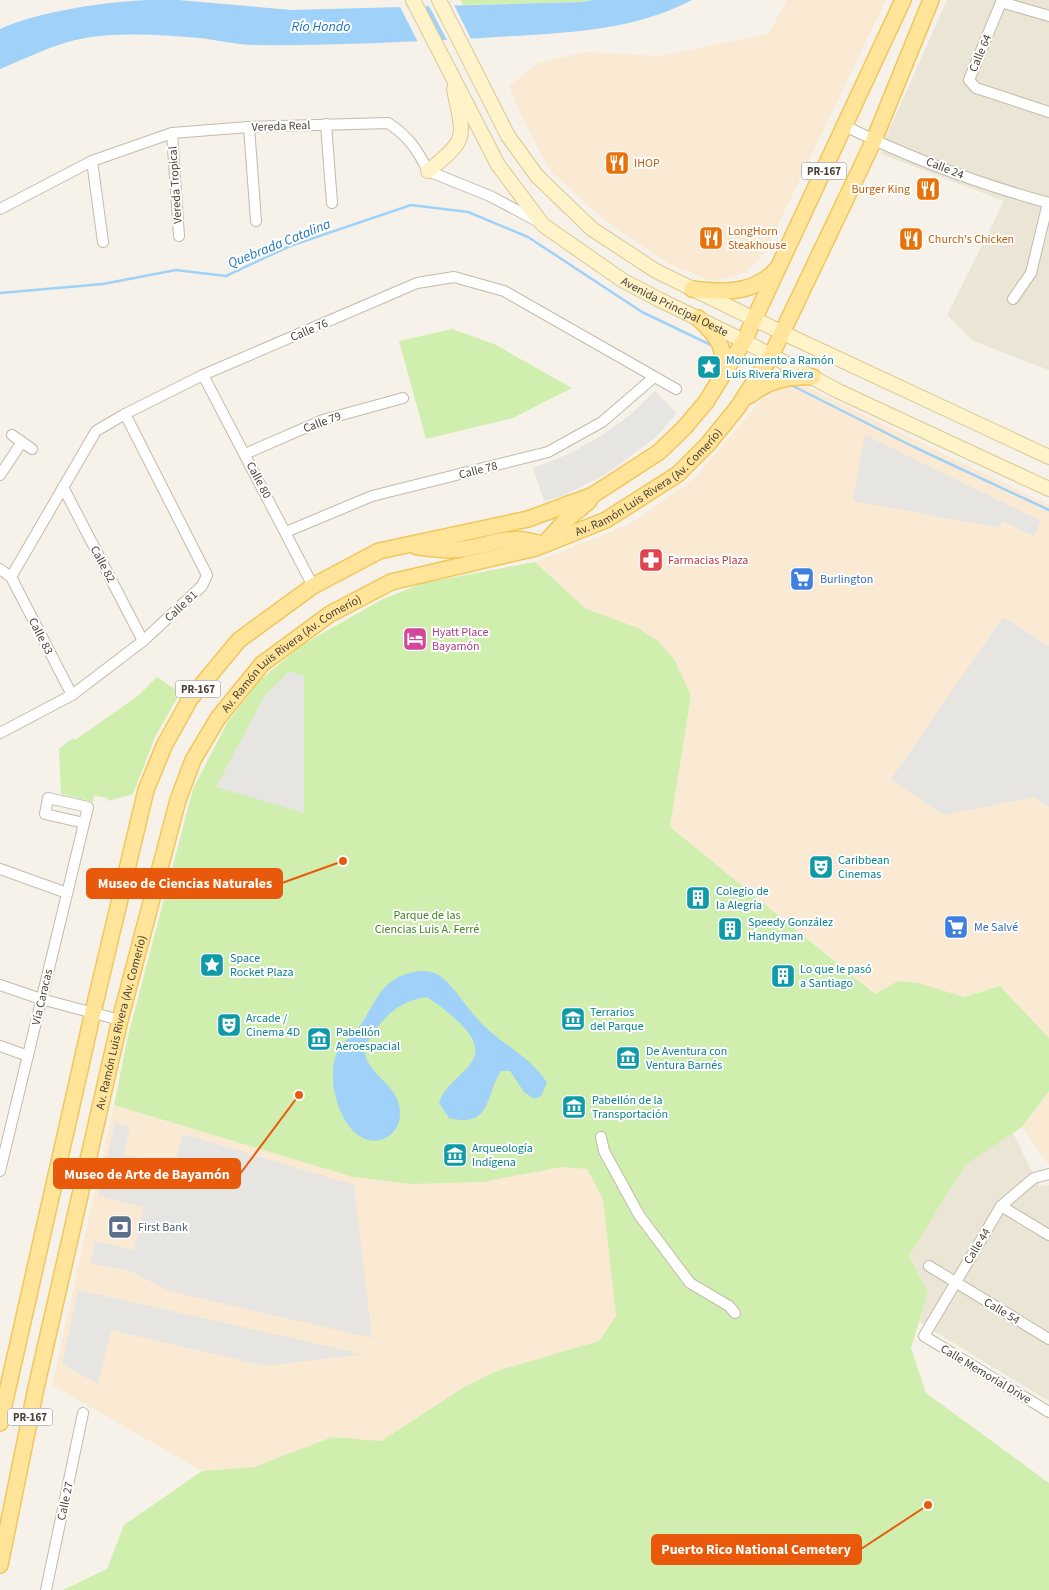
<svg xmlns="http://www.w3.org/2000/svg" width="1049" height="1590" viewBox="0 0 1049 1590" font-family="'Source Sans 3',sans-serif">
	<rect width="100%" height="100%" fill="#f6f2e9"/>
	<g fill="#ebe5d6">
		<path d="M947,0H1049V370L973,341L947,315L1004,201L881,154L886,137Z"/>
		<path d="M1013,1133L1039,1186L1049,1185V1401L919,1322L928,1292L909,1256L965,1165Z"/>
	</g>
	<g fill="#faead3">
		<path d="M787,0H886L765,252L746,272L714,282L669,264L604,220L550,171L522,117L509,86L538,63L585,52L660,56L768,34Z"/>
		<path d="M794,381L1049,505V1038L999,986L964,997L919,983L898,981L876,994L670,827L691,695L674,659L657,640L636,627L586,609L535,562L628,525L694,479L762,399Z"/>
		<path d="M1049,1091V1164H1048L1022,1127Z"/>
		<path d="M114,1105L353,1177L410,1184L483,1182L562,1167L587,1169L603,1199L616,1316L599,1341L463,1388L381,1441L332,1437L254,1467L202,1471L52,1385Z"/>
	</g>
	<g fill="#d0eeae">
		<path d="M460,0H593L583,2L463,5Z"/>
		<path d="M452,329L494,344L572,388L513,418L426,439L399,341Z"/>
		<path d="M535,562L586,609L636,627L657,640L674,659L691,695L670,827L875,994L898,981L919,983L964,997L1000,986L1049,1038V1091L1022,1127L965,1165L909,1256L928,1292L911,1348L926,1393L1049,1483V1590H63L107,1569L124,1525L202,1471L254,1467L332,1437L381,1441L463,1388L494,1372L599,1341L616,1316L603,1199L587,1169L562,1167L483,1182L410,1184L353,1177L114,1105L128,1036L193,789L227,723L259,681L302,645L383,599L423,583Z"/>
		<path d="M157,677L180,693L155,737L133,794L108,801V798L94,796L93,802L61,794L59,749L73,738L75,740L139,695Z"/>
	</g>
	<g fill="#e7e5e1">
		<path d="M655,391L677,413L655,438L606,474L563,496L544,501L533,468L569,454L601,436L629,416Z"/>
		<path d="M865,435L1041,521L1034,536L1002,521L1000,528L853,501Z"/>
		<path d="M1003,617L1049,646V807L1034,797L944,815L891,779Z"/>
		<path d="M290,671L304,676V813L216,787L265,695Z"/>
		<path d="M115,1123L130,1126L124,1155L174,1166L183,1134L354,1185L372,1338L169,1291L130,1271L90,1263L95,1241L134,1250L144,1207L98,1196Z"/>
		<path d="M78,1290L363,1354L266,1366L111,1330L98,1384L62,1364Z"/>
	</g>
	<g fill="#a0d2f9">
		<path d="M148,0H178L292,10L583,2L593,0H692C627,34 553,33 482,38C405,42 328,46 251,45C234,44 216,40 199,38C162,35 122,32 85,38C56,43 27,58 0,69V29C39,11 105,2 148,0Z"/>
		<path d="M419,971C429,971 437,972 444,979C458,992 468,1010 482,1024C503,1045 531,1057 547,1083L541,1096L534,1099L524,1092L510,1071H501C485,1095 492,1129 449,1118L439,1103C444,1088 452,1084 462,1073C467,1069 474,1060 475,1054C480,1033 441,1007 427,997C394,1002 381,1020 364,1048C365,1052 366,1059 368,1062C378,1080 400,1089 400,1113C401,1133 380,1148 361,1137C338,1123 328,1081 335,1058C340,1041 357,1033 365,1018C380,992 387,976 419,971Z"/>
	</g>
	<g fill="#f6f2e9">
		<path d="M453,3L472,41L448,42L428,4Z"/>
		<path d="M424,4L443,43L419,44L399,5Z"/>
	</g>
	<g fill="none" stroke-linecap="round" stroke-linejoin="round">
		<g stroke="#a0d2f9" stroke-width="2.5">
			<path d="M0,293L103,284L176,270L226,276L290,246L411,205L468,212L528,237L642,312L713,346"/>
			<path d="M793,386L914,447L1049,510"/>
		</g>
		<defs>
			<g id="minor">
				<path d="M1002,0L969,80L976,88L1049,112"/>
				<path d="M1001,2L1049,16"/>
				<path d="M326,124L332,203"/>
				<path d="M845,126C910,158 979,184 1049,203"/>
				<path d="M249,127L256,221"/>
				<path d="M172,133L179,236"/>
				<path d="M92,161L103,242"/>
				<path d="M0,209L92,161L172,133L249,127L388,123C408,136 417,149 428,171L490,196L539,222"/>
				<path d="M1013,299L1031,273L1048,203"/>
				<path d="M203,375L313,586"/>
				<path d="M12,435L32,449"/>
				<path d="M245,454L323,420L403,398"/>
				<path d="M0,475L22,442"/>
				<path d="M63,487L143,641"/>
				<path d="M286,532L372,496L548,452L602,422L653,378"/>
				<path d="M0,569L11,577L72,695"/>
				<path d="M11,577L96,431L125,414L203,375L417,283L454,277L504,291L676,389"/>
				<path d="M0,733L72,695L143,641L202,586L207,575L125,414"/>
				<path d="M0,869L67,893"/>
				<path d="M0,985L41,999L120,1020"/>
				<path d="M0,1046L28,1056"/>
				<path d="M601,1137L604,1151L639,1215L690,1283L729,1306L735,1313"/>
				<path d="M0,1171L88,807L48,798L45,814L84,823"/>
				<path d="M1049,1174L1034,1178L1001,1206L924,1336L1049,1412"/>
				<path d="M1001,1206L1049,1235"/>
				<path d="M929,1266L1049,1339"/>
				<path d="M46,1590L83,1413"/>
			</g>
			<g id="secondary">
				<path id="s1" d="M413,0L498,165L543,225L622,280L658,299L744,341L838,391L1049,489"/>
				<path d="M439,0L508,136L537,176L592,229L656,271L781,332L1049,457"/>
				<path d="M428,171C469,138 464,139 454,89"/>
			</g>
			<g id="primary">
				<path d="M692,289C724,293 754,294 777,269"/>
				<path d="M698,318C716,335 729,349 720,375"/>
				<path d="M749,396C769,380 788,376 813,377"/>
				<path d="M546,542L563,523L589,501"/>
				<path d="M417,547C433,548 447,552 463,549C494,544 512,533 543,545"/>
				<path d="M0,1423L93,1012L146,790L164,746L190,699L239,640L313,586L379,551L528,519L593,495L659,452L684,428L706,402L744,341L903,0"/>
				<path id="s2" d="M0,1565L36,1388L120,1020L178,800L193,760L218,718L262,664L330,614L391,582L536,548L606,520L678,474L708,444L738,407L771,356L874,140L931,0"/>
			</g>
		</defs>
		<use href="#minor" stroke="#c3bbaa" stroke-width="12"/>
		<use href="#secondary" stroke="#dbc994" stroke-width="16"/>
		<use href="#primary" stroke="#f1c75c" stroke-width="18"/>
		<use href="#minor" stroke="#fff" stroke-width="10"/>
		<use href="#secondary" stroke="#fff3ca" stroke-width="14"/>
		<use href="#primary" stroke="#ffe499" stroke-width="15"/>
	</g>
	<defs>
		<symbol id="restaurant-square" viewBox="-11 -11 22 22"><rect x="-9" y="-9" width="18" height="18" rx="4" fill="#e8710a" stroke="#fff"/><path d="M-5-6h1v4h1v-4h1v4h1v-4h1v5L-1.5 .5V6h-2V.5L-5-1ZM5-6V6H3V1.5H1.5Q1.5-4 5-6Z" fill="#fff"/></symbol>
		<symbol id="sight-square" viewBox="-11 -11 22 22"><rect x="-9" y="-9" width="18" height="18" rx="4" fill="#0f9aa8" stroke="#fff"/><path d="M0-6L1.8-2.2L6-1.7L2.9 1.2L3.7 5.4L0 3.3L-3.7 5.4L-2.9 1.2L-6-1.7L-1.8-2.2Z" fill="#fff"/></symbol>
		<symbol id="pharmacy-square" viewBox="-11 -11 22 22"><rect x="-9" y="-9" width="18" height="18" rx="4" fill="#e0444e" stroke="#fff"/><path d="M-2-6h4v4h4v4h-4v4h-4v-4h-4v-4h4Z" fill="#fff"/></symbol>
		<symbol id="supermarket-square" viewBox="-11 -11 22 22"><rect x="-9" y="-9" width="18" height="18" rx="4" fill="#3f7fe0" stroke="#fff"/><path d="M-6-5.5h2.5l.6 2H6L4.5 2H-2.5L-4.4-4H-6ZM-1.5 3.2a1.3 1.3 0 1 0 .1 0ZM3 3.2a1.3 1.3 0 1 0 .1 0Z" fill="#fff"/></symbol>
		<symbol id="hotel-square" viewBox="-11 -11 22 22"><rect x="-9" y="-9" width="18" height="18" rx="4" fill="#d1479c" stroke="#fff"/><path d="M-6-4.5h1.5V1H6V5H4.5V3h-9V5H-6ZM-4 0a1.8 1.8 0 1 1 3.6 0ZM.5 0V-2.5h3Q6-2.5 6 0Z" fill="#fff"/></symbol>
		<symbol id="theatre-square" viewBox="-11 -11 22 22"><rect x="-9" y="-9" width="18" height="18" rx="4" fill="#0f9aa8" stroke="#fff"/><path d="M-5-5.5Q0-4 5-5.5V0Q5 5 0 6Q-5 5-5 0ZM-3.3-2.5H-1v1.5H-3.3ZM1-2.5H3.3v1.5H1ZM-2.8 1Q0 5.5 2.8 1Z" fill="#fff"/></symbol>
		<symbol id="building-square" viewBox="-11 -11 22 22"><rect x="-9" y="-9" width="18" height="18" rx="4" fill="#0f9aa8" stroke="#fff"/><path d="M-4-6H4V6H1V3H-1V6H-4ZM-2.5-4.3h1.7v1.8h-1.7ZM.8-4.3h1.7v1.8H.8ZM-2.5-1h1.7V.8h-1.7ZM.8-1h1.7V.8H.8Z" fill="#fff"/></symbol>
		<symbol id="museum-square" viewBox="-11 -11 22 22"><rect x="-9" y="-9" width="18" height="18" rx="4" fill="#0f9aa8" stroke="#fff"/><path d="M0-6L6-3V-2H-6V-3ZM-5-1h2V3h-2ZM-1-1h2V3h-2ZM3-1h2V3H3ZM-6 4H6V6H-6Z" fill="#fff"/></symbol>
		<symbol id="bank-square" viewBox="-11 -11 22 22"><rect x="-9" y="-9" width="18" height="18" rx="4" fill="#5c6f8a" stroke="#fff"/><path d="M-6-4H6V4H-6ZM0-2.3a2.3 2.3 0 1 0 0 4.6a2.3 2.3 0 1 0 0-4.6Z" fill="#fff"/></symbol>
	</defs>
	<g fill-rule="evenodd">
		<use href="#restaurant-square" x="603" y="149" width="28" height="28"/>
		<use href="#restaurant-square" x="914" y="175" width="28" height="28"/>
		<use href="#restaurant-square" x="697" y="224" width="28" height="28"/>
		<use href="#restaurant-square" x="897" y="225" width="28" height="28"/>
		<use href="#sight-square" x="695" y="353" width="28" height="28"/>
		<use href="#pharmacy-square" x="637" y="546" width="28" height="28"/>
		<use href="#supermarket-square" x="788" y="565" width="28" height="28"/>
		<use href="#hotel-square" x="401" y="625" width="28" height="28"/>
		<use href="#theatre-square" x="807" y="853" width="28" height="28"/>
		<use href="#building-square" x="684" y="884" width="28" height="28"/>
		<use href="#supermarket-square" x="942" y="913" width="28" height="28"/>
		<use href="#building-square" x="716" y="915" width="28" height="28"/>
		<use href="#sight-square" x="198" y="951" width="28" height="28"/>
		<use href="#building-square" x="769" y="962" width="28" height="28"/>
		<use href="#museum-square" x="559" y="1005" width="28" height="28"/>
		<use href="#theatre-square" x="215" y="1011" width="28" height="28"/>
		<use href="#museum-square" x="305" y="1025" width="28" height="28"/>
		<use href="#museum-square" x="614" y="1044" width="28" height="28"/>
		<use href="#museum-square" x="560" y="1093" width="28" height="28"/>
		<use href="#museum-square" x="441" y="1141" width="28" height="28"/>
		<use href="#bank-square" x="106" y="1213" width="28" height="28"/>
	</g>
	<g text-anchor="middle" stroke-width="4" stroke-linejoin="round" paint-order="stroke">
		<g fill="#fff" stroke="#817b72" stroke-width="1">
			<rect x="801.5" y="162.5" width="45" height="17" rx="4"/>
			<rect x="175.5" y="680.5" width="45" height="17" rx="4"/>
			<rect x="7.5" y="1408.5" width="45" height="17" rx="4"/>
		</g>
		<g font-size="11" font-weight="bold" fill="#4b4336">
			<text x="824" y="175">PR-167</text>
			<text x="198" y="693">PR-167</text>
			<text x="30" y="1421">PR-167</text>
		</g>
		<g font-size="12" fill="#4b4336" stroke="#fff">
			<text transform="translate(980 53) rotate(-67)" y="4">Calle 64</text>
			<text transform="translate(281 126) rotate(-2)" y="4">Vereda Real</text>
			<text transform="translate(945 168) rotate(22)" y="4">Calle 24</text>
			<text transform="translate(175 185) rotate(-94)" y="4">Vereda Tropical</text>
			<text dy="4" stroke="none"><textPath href="#s1" startOffset="416">Avenida Principal Oeste</textPath></text>
			<text transform="translate(309 330) rotate(-23)" y="4">Calle 76</text>
			<text transform="translate(322 422) rotate(-20)" y="4">Calle 79</text>
			<text transform="translate(478 470) rotate(-14)" y="4">Calle 78</text>
			<text transform="translate(259 480) rotate(62)" y="4">Calle 80</text>
			<text dy="4" stroke="none"><textPath href="#s2" startOffset="1381">Av. Ramón Luis Rivera (Av. Comerío)</textPath></text>
			<text transform="translate(103 564) rotate(62)" y="4">Calle 82</text>
			<text transform="translate(181 606) rotate(-43)" y="4">Calle 81</text>
			<text transform="translate(41 636) rotate(63)" y="4">Calle 83</text>
			<text dy="4" stroke="none"><textPath href="#s2" startOffset="976">Av. Ramón Luis Rivera (Av. Comerío)</textPath></text>
			<text transform="translate(42 997) rotate(-77)" y="4">Vía Caracas</text>
			<text dy="4" stroke="none"><textPath href="#s2" startOffset="556">Av. Ramón Luis Rivera (Av. Comerío)</textPath></text>
			<text transform="translate(977 1246) rotate(-59)" y="4">Calle 44</text>
			<text transform="translate(1002 1311) rotate(31)" y="4">Calle 54</text>
			<text transform="translate(986 1374) rotate(31)" y="4">Calle Memorial Drive</text>
			<text transform="translate(65 1501) rotate(-78)" y="4">Calle 27</text>
		</g>
		<g font-size="12" fill="#c56008" stroke="#fff" text-anchor="start">
			<text x="634" y="167">IHOP</text>
			<text x="910" y="193" text-anchor="end">Burger King</text>
			<text x="728" y="235">LongHorn<tspan x="728" dy="14">Steakhouse</tspan></text>
			<text x="928" y="243">Church's Chicken</text>
		</g>
		<g font-size="12" fill="#0d838f" stroke="#fff" text-anchor="start">
			<text x="726" y="364">Monumento a Ramón<tspan x="726" dy="14">Luis Rivera Rivera</tspan></text>
			<text x="838" y="864">Caribbean<tspan x="838" dy="14">Cinemas</tspan></text>
			<text x="716" y="895">Colegio de<tspan x="716" dy="14">la Alegría</tspan></text>
			<text x="748" y="926">Speedy González<tspan x="748" dy="14">Handyman</tspan></text>
			<text x="230" y="962">Space<tspan x="230" dy="14">Rocket Plaza</tspan></text>
			<text x="800" y="973">Lo que le pasó<tspan x="800" dy="14">a Santiago</tspan></text>
			<text x="590" y="1016">Terrarios<tspan x="590" dy="14">del Parque</tspan></text>
			<text x="246" y="1022">Arcade /<tspan x="246" dy="14">Cinema 4D</tspan></text>
			<text x="336" y="1036">Pabellón<tspan x="336" dy="14">Aeroespacial</tspan></text>
			<text x="646" y="1055">De Aventura con<tspan x="646" dy="14">Ventura Barnés</tspan></text>
			<text x="592" y="1104">Pabellón de la<tspan x="592" dy="14">Transportación</tspan></text>
			<text x="472" y="1152">Arqueología<tspan x="472" dy="14">Indígena</tspan></text>
		</g>
		<g font-size="12" fill="#be3a42" stroke="#fff" text-anchor="start">
			<text x="668" y="564">Farmacias Plaza</text>
		</g>
		<g font-size="12" fill="#366cbe" stroke="#fff" text-anchor="start">
			<text x="820" y="583">Burlington</text>
			<text x="974" y="931">Me Salvé</text>
		</g>
		<g font-size="12" fill="#b23c85" stroke="#fff" text-anchor="start">
			<text x="432" y="636">Hyatt Place<tspan x="432" dy="14">Bayamón</tspan></text>
		</g>
		<g font-size="12" fill="#458521" stroke="#fff">
			<text x="427" y="919">Parque de las<tspan x="427" dy="14">Ciencias Luis A. Ferré</tspan></text>
		</g>
		<g font-size="12" fill="#4e5e75" stroke="#fff" text-anchor="start">
			<text x="138" y="1231">First Bank</text>
		</g>
		<g font-size="14" font-style="italic" fill="#2177bc" stroke="#fff">
			<text x="321" y="31">Río Hondo</text>
			<text transform="translate(279 243) rotate(-22)" y="5">Quebrada Catalina</text>
		</g>
	</g>
	<path fill="none" stroke="#e8590c" stroke-width="2" d="M343 861L282 883M299 1095L240 1174M928 1505L861 1549"/>
	<g fill="#e8590c" stroke="#fff" stroke-width="2">
		<circle cx="343" cy="861" r="5"/>
		<circle cx="299" cy="1095" r="5"/>
		<circle cx="928" cy="1505" r="5"/>
	</g>
	<g fill="#e8590c" stroke="#e8590c" stroke-width="2">
		<rect x="87" y="869" width="195" height="29" rx="5"/>
		<rect x="54" y="1159" width="186" height="29" rx="5"/>
		<rect x="652" y="1535" width="209" height="29" rx="5"/>
	</g>
	<g font-size="14" text-anchor="middle" font-weight="bold" fill="#fff">
		<text x="185" y="888">Museo de Ciencias Naturales</text>
		<text x="147" y="1179">Museo de Arte de Bayamón</text>
		<text x="756" y="1554">Puerto Rico National Cemetery</text>
	</g>
</svg>
